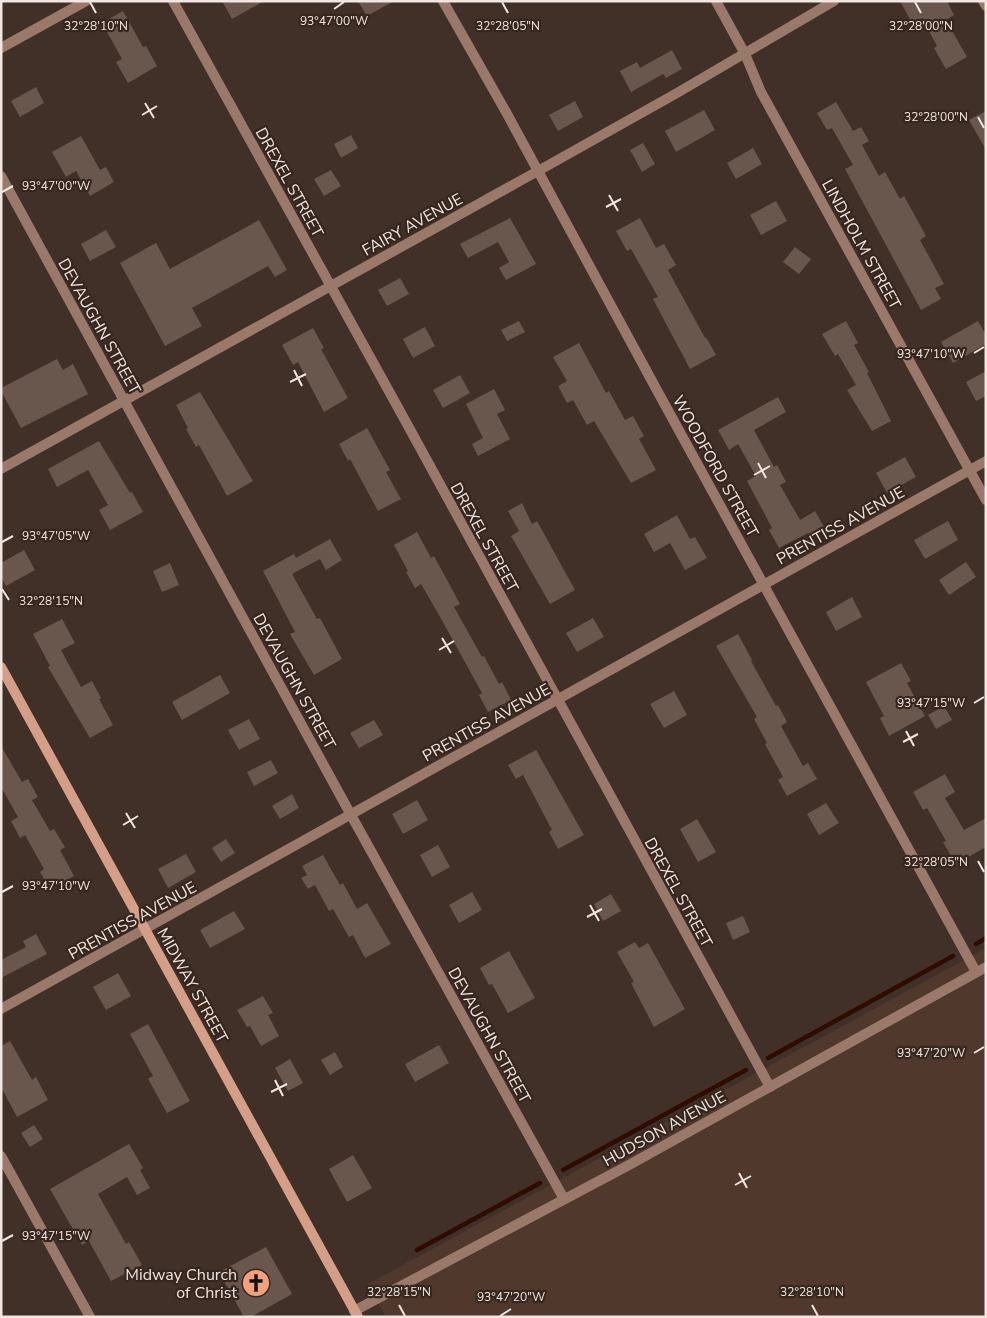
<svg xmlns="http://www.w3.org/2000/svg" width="987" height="1318" viewBox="0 0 987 1318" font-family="'Nunito Sans',sans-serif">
	<rect width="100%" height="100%" fill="#413028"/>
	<path fill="#50382d" d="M986,948V1317H386L368,1284Z"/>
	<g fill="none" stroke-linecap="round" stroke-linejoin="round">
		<g stroke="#300c00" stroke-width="4.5">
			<path d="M976,944L986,938"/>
			<path d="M768,1058L953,956"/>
			<path d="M563,1170L746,1070"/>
			<path d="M417,1250L540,1183"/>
		</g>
	</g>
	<g fill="#69564d">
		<path d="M222,1H264L232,19Z"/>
		<path d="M358,1H394L367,16Z"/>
		<path d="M900,1H947L954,15L946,20L967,57L946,69L934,48L937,46L922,18L912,23Z"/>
		<path d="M123,11L143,47L146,46L157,66L128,83L116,62L122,59L102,23Z"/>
		<path d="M672,50L682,69L666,78L663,74L631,92L620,71L637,62L640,68Z"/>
		<path d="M36,87L44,103L20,117L11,101Z"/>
		<path d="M575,101L583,117L558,131L549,115Z"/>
		<path d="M836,102L853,131L861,127L869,141L862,145L879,176L885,172L900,199L904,196L926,236L920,240L944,284L935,288L941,299L921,310L845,169L853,165L832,128L827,130L817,113Z"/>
		<path d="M704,110L715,130L676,152L665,131Z"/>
		<path d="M986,111V150L969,120Z"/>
		<path d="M351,135L358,148L341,158L334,144Z"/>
		<path d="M81,136L100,170L106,167L114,182L90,196L76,171L66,177L52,152Z"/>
		<path d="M643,143L655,164L642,172L630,150Z"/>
		<path d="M753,148L762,164L736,179L727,163Z"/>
		<path d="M331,170L341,186L324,196L314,179Z"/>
		<path d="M776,201L787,221L761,235L750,215Z"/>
		<path d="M510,218L536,264L506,280L499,268L509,262L498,242L468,258L460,244Z"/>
		<path d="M640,218L656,248L664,244L676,265L668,270L705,338L706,337L716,355L690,369L653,299L658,297L631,249L627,251L616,231Z"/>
		<path d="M259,220L287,270L275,277L268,266L192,308L202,326L165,346L120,263L156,243L170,269Z"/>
		<path d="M106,230L116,247L90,261L81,244Z"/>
		<path d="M795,247L811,259L799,274L783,262Z"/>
		<path d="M400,278L409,294L387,306L378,290Z"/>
		<path d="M519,321L525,332L507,341L501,330Z"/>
		<path d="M846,321L858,343L854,345L869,372L867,373L891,421L872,431L847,390L856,385L838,354L835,356L822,334Z"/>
		<path d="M978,321L986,335V344L953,363L941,342Z"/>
		<path d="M425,327L435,346L413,358L403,339Z"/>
		<path d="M313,328L324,348L321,349L348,398L324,412L298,362L293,365L282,345Z"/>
		<path d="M579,343L606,393L609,391L625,420L633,416L644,436L639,439L656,470L631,483L594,421L587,425L573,400L567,403L558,386L567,381L553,357Z"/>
		<path d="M57,359L63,370L73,364L88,394L21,428L1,391V388Z"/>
		<path d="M986,371V396L976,401L966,382Z"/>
		<path d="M460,375L470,393L443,408L433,390Z"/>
		<path d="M494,389L505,410L497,414L510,439L478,456L472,444L483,438L466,404Z"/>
		<path d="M200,392L253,481L227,496L199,445L196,447L186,429L188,428L176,405Z"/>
		<path d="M778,397L786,412L754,430L774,467L777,465L786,482L780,485L800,520L815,511L824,527L809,535L808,533L779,548L769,530L772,528L747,481L756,476L738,444L729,450L718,430Z"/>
		<path d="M367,428L390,470L386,472L401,499L378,511L350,459L348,461L339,444Z"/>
		<path d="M99,441L130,493L132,492L143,512L110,530L99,510L108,505L88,470L57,487L48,469Z"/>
		<path d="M905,457L916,477L887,493L876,473Z"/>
		<path d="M522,503L532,524L537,521L575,590L550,604L511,536L519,531L508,511Z"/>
		<path d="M677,515L690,539L695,537L707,558L685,570L670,543L654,552L644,534Z"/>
		<path d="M948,521L958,540L925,559L914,540Z"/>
		<path d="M417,532L431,558L434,556L460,604L454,607L482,657L484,656L499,684L502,682L511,700L488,712L479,695L482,693L439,615L421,584L415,588L406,572L408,571L394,545Z"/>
		<path d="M330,539L342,560L326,570L320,559L292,574L317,619L320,618L342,659L314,675L290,634L295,632L263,571L294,554L296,558Z"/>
		<path d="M24,550L35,570L6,586L1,577V563Z"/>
		<path d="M966,562L976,577L949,595L939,580Z"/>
		<path d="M170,563L179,585L162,592L153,571Z"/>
		<path d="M852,597L862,617L836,631L826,612Z"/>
		<path d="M593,618L604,637L577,652L566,633Z"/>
		<path d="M62,619L75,643L61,650L81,687L92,681L101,698L99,699L113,725L90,738L48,667L50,666L33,634Z"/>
		<path d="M738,634L752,660L751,661L776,706L778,705L787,722L781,726L803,766L808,763L817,779L787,796L778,780L783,777L765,744L767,743L754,719L757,717L716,646Z"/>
		<path d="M901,663L911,681L907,683L925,716L889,736L880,718L884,716L866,682Z"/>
		<path d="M220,675L230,693L182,720L172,702Z"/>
		<path d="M674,691L687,715L664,728L650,704Z"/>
		<path d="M944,706L952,720L936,729L928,715Z"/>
		<path d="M249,719L260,739L239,750L228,730Z"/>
		<path d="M374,720L383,735L359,748L350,733Z"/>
		<path d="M1,746L22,782L28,779L38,797L32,800L50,831L54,829L65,847L60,850L74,876L50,889L40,872L44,869L25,835L20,838L11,821L18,817L1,787Z"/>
		<path d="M536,750L584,835L558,849L549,832L552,830L523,775L516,779L508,765Z"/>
		<path d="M271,760L278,773L254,786L247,772Z"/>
		<path d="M945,774L955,792L945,798L964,830L986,818V847L956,864L943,842L946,841L927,808L923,810L913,792Z"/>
		<path d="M292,794L299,808L280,819L272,806Z"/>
		<path d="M417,800L428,820L403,834L392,814Z"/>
		<path d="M826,803L839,823L819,835L807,814Z"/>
		<path d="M697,819L716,852L698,862L680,829Z"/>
		<path d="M226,839L235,853L221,862L212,848Z"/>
		<path d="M438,845L450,867L432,877L420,855Z"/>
		<path d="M186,854L196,872L168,888L158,869Z"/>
		<path d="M323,855L340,885L343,883L357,909L367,903L391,944L365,958L353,935L349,937L333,909L329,911L315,885L308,889L301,878L307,875L302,866Z"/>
		<path d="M472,892L482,910L459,923L449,905Z"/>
		<path d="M611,894L621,911L603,921L594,904Z"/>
		<path d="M234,911L245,929L210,948L200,930Z"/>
		<path d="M743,916L750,932L733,940L726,923Z"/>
		<path d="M36,934L47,954L1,978V960L26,947L23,941Z"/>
		<path d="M635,942L639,948L648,943L685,1009L654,1027L631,983L634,982L617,952Z"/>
		<path d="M509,951L535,998L508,1013L492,984L489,985L480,968Z"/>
		<path d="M118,973L131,996L106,1010L93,987Z"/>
		<path d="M263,996L273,1013L268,1015L279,1036L261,1046L250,1026L247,1027L237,1010Z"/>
		<path d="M148,1024L190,1101L167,1113L148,1079L153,1076L130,1034Z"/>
		<path d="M10,1041L32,1080L36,1077L48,1100L17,1117L1,1087V1046Z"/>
		<path d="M439,1045L449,1063L415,1082L405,1064Z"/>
		<path d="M335,1052L343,1067L330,1075L321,1060Z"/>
		<path d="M290,1059L303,1083L288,1091L275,1068Z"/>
		<path d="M34,1125L43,1139L30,1147L21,1133Z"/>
		<path d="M129,1144L143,1168L140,1170L150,1188L137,1195L127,1177L98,1194L126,1244L129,1242L142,1265L111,1281L89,1241L82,1245L50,1189Z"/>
		<path d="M353,1155L372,1188L347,1202L329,1169Z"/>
		<path d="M266,1247L292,1294L251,1317H244L219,1272Z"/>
	</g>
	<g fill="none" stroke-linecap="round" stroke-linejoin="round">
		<g stroke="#9b796a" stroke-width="10">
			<path d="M173,1L401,413L770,1087"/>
			<path d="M443,1L506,112L659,394L976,972"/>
			<path d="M716,1L745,54L761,92L986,500"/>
			<path d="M983,1L986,6"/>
			<path d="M1,48L86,1"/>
			<path d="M1,176L351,815L564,1199"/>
			<path d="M1,469L538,171L677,93L834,1"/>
			<path d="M1,1009L986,461"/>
			<path d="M1,1156L90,1317"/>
			<path d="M354,1311L629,1165L986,967"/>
		</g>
		<path stroke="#d59f87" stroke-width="10" d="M1,667L358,1317"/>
	</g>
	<path fill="none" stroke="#f1e6e1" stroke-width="2" d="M90,2L96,13M502,2L508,13M915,2L921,13M334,9L344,2M145,103L154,118M142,115L157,106M978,117L984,128M2,192L13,186M609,195L618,211M606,207L621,199M974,353L984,347M294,370L302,386M290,382L306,374M758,463L766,478M754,475L770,466M2,542L13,536M2,589L9,600M442,638L451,653M439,650L454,641M974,703L984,697M906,731L914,746M903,742L918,734M126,813L135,828M123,825L138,816M978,861L984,872M2,892L13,886M590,905L599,921M587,917L602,909M974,1053L984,1047M275,1080L283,1096M271,1092L287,1084M739,1173L747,1188M735,1185L751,1176M2,1241L13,1235M399,1305L405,1316M812,1305L818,1316M500,1316L511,1309"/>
	<defs>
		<symbol id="church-disc" viewBox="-11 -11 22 22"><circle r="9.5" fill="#f1a17d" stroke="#37261e"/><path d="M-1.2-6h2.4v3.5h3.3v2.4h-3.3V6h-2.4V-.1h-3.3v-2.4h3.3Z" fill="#111"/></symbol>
	</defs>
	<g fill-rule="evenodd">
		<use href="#church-disc" x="240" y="1267" width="32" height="32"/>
	</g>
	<g text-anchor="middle" stroke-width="4.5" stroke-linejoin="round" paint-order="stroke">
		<g font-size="16" fill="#f1e6e1" stroke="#37261e">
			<text transform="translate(290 182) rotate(61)" y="6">DREXEL STREET</text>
			<text transform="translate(412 224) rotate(-29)" y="6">FAIRY AVENUE</text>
			<text transform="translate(862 244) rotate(61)" y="6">LINDHOLM STREET</text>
			<text transform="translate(100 326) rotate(61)" y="6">DEVAUGHN STREET</text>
			<text transform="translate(716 466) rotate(61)" y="6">WOODFORD STREET</text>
			<text transform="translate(840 525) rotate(-29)" y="6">PRENTISS AVENUE</text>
			<text transform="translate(485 537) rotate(61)" y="6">DREXEL STREET</text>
			<text transform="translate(295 681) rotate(61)" y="6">DEVAUGHN STREET</text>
			<text transform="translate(486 722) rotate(-29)" y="6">PRENTISS AVENUE</text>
			<text transform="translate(679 892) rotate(61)" y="6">DREXEL STREET</text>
			<text transform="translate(132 920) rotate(-29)" y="6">PRENTISS AVENUE</text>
			<text transform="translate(193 985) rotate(61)" y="6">MIDWAY STREET</text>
			<text transform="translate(490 1035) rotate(61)" y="6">DEVAUGHN STREET</text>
			<text transform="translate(664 1128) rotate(-29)" y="6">HUDSON AVENUE</text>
		</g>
		<g font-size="16" fill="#f1e6e1" stroke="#37261e" text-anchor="end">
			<text x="237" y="1280">Midway Church<tspan x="237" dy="18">of Christ</tspan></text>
		</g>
	</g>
	<g font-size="12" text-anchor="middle" fill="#f1e6e1" stroke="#37261e" stroke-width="4.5" stroke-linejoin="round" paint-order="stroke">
		<text x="334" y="25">93°47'00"W</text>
		<text x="96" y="30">32°28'10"N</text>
		<text x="508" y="30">32°28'05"N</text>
		<text x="921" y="30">32°28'00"N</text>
		<text x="936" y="121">32°28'00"N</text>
		<text x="56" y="190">93°47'00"W</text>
		<text x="931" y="358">93°47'10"W</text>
		<text x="56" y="540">93°47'05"W</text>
		<text x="51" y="605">32°28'15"N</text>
		<text x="931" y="707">93°47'15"W</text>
		<text x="936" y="866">32°28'05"N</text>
		<text x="56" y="890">93°47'10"W</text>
		<text x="931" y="1057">93°47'20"W</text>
		<text x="56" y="1240">93°47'15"W</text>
		<text x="399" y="1296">32°28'15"N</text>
		<text x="812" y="1296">32°28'10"N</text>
		<text x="511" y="1301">93°47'20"W</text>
	</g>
	<rect width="987" height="1318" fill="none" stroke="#f1e6e1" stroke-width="5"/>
</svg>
